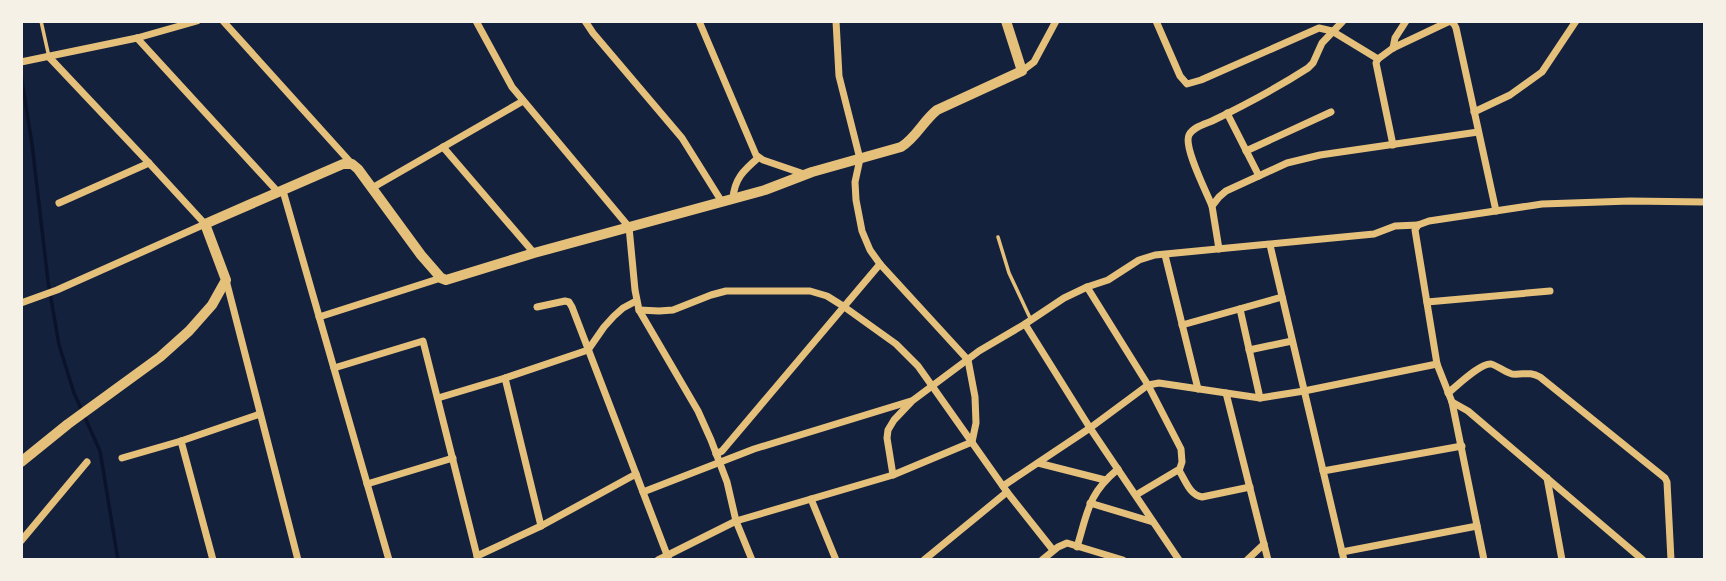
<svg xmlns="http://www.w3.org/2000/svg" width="1726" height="581" viewBox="0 0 1726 581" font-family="'Exo 2',sans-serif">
	<rect width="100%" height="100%" fill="#14213d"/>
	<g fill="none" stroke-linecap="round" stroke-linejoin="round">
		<path stroke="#0b132b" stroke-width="3.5" d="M21,75L32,144L48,281L59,345L74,393L100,451L118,560"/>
		<g stroke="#e5c07b" stroke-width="3.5">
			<path d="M41,21L49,57"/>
			<path d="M998,237L1009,273L1031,320"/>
		</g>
		<g stroke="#e5c07b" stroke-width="7">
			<path d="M223,21L352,164"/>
			<path d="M476,21L512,87L629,227L635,290L639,310L698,411L711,440L727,482L736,521L752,560"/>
			<path d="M585,21L593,33L682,138L722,202"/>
			<path d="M699,21L756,155L763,160L804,174"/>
			<path d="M836,21L839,76L860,159L855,182L856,200L862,231L870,250L880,264L968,360L975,397L976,423L972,442"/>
			<path d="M1156,21L1180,76L1187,84L1201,80L1319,28L1332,31L1378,59"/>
			<path d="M137,38L278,192"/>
			<path d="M1393,48L1395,38L1406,21"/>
			<path d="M21,62L137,38L197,21"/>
			<path d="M1022,71L1034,62L1056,21"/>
			<path d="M1474,112L1510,95L1542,72L1576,21"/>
			<path d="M1227,113L1259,176"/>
			<path d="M1393,145L1376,63L1378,59L1393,48L1450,21L1454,24L1456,28L1496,211"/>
			<path d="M443,147L534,253"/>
			<path d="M1246,151L1331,112"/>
			<path d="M372,188L523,101"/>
			<path d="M283,191L389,560"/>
			<path d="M733,199C734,179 744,170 758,158"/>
			<path d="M59,203L149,163"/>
			<path d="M1212,206C1207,193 1183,147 1189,135C1193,127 1205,124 1212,121C1245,105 1277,88 1308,68L1313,63L1322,43L1343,21"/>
			<path d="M1270,245L1344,560"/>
			<path d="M1219,249L1212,206L1219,197L1226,191L1287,163L1320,155L1478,132"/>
			<path d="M1165,255L1198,389"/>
			<path d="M226,280L298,560"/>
			<path d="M1087,287L1148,385L1181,449L1182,462L1179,471"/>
			<path d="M1427,302L1550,291"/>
			<path d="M21,303L57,290L205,224L149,163L49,57"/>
			<path d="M537,307L565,301L569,302L572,307L669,560"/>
			<path d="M1240,309L1260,398"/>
			<path d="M639,310L659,311L673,310L711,295L726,291H810L827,296L843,306L896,344L918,366L1007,492L1053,550"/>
			<path d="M319,317L441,278"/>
			<path d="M1025,324L1090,428L1179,560"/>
			<path d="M1182,325L1282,297"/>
			<path d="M1249,350L1292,341"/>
			<path d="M334,368L423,341L478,560"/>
			<path d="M505,378L541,526"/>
			<path d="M1226,393L1268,560"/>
			<path d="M1448,393C1457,386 1480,363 1491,364C1498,366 1505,372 1512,374C1524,375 1529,371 1540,377L1665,478L1667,482L1671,560"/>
			<path d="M438,398L505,378L588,350L604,327L614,316L623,308L636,301"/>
			<path d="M1452,402L1468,411L1643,560"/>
			<path d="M181,441L213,560"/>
			<path d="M716,454L722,451L880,264"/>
			<path d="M122,458L181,441L260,414"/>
			<path d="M1038,463L1105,480"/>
			<path d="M1323,471L1462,446"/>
			<path d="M893,475L887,438L888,430L894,420L912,401L979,351L1025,324L1064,298L1087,287L1108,280L1139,260L1155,255L1374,234L1395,226L1418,225"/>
			<path d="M1547,478L1562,560"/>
			<path d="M367,484L453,458"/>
			<path d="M1003,486L1090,428L1148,385L1159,383L1260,398L1304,391L1437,364"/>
			<path d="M643,492L754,449L911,401"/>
			<path d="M1136,495L1178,470L1180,472C1186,482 1190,495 1202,497L1250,487"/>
			<path d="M811,499L836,560"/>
			<path d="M1090,503L1153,522"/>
			<path d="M21,541L87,462"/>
			<path d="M1077,547C1088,511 1088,494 1118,469"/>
			<path d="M1342,552L1477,526"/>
			<path d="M477,556L541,526L636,474"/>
			<path d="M658,560L736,521L893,475L972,442"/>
			<path d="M924,560L1007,492"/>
			<path d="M1042,560L1058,547L1067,543L1123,560"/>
			<path d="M1247,560L1264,544"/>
			<path d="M1484,560L1452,402L1437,364L1415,230L1418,225L1429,221L1542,204L1630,201L1705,202"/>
		</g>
		<path stroke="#e5c07b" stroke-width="10" d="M21,462L68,424L160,357L189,331L212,305L226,280L205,224L221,217L343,164H352L358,169L421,255L441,278L446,280L534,253L765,190L812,172L901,147C916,138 923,121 937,110L1022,71L1006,21"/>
	</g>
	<rect width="1726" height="581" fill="none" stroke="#f6f1e7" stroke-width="46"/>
</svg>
